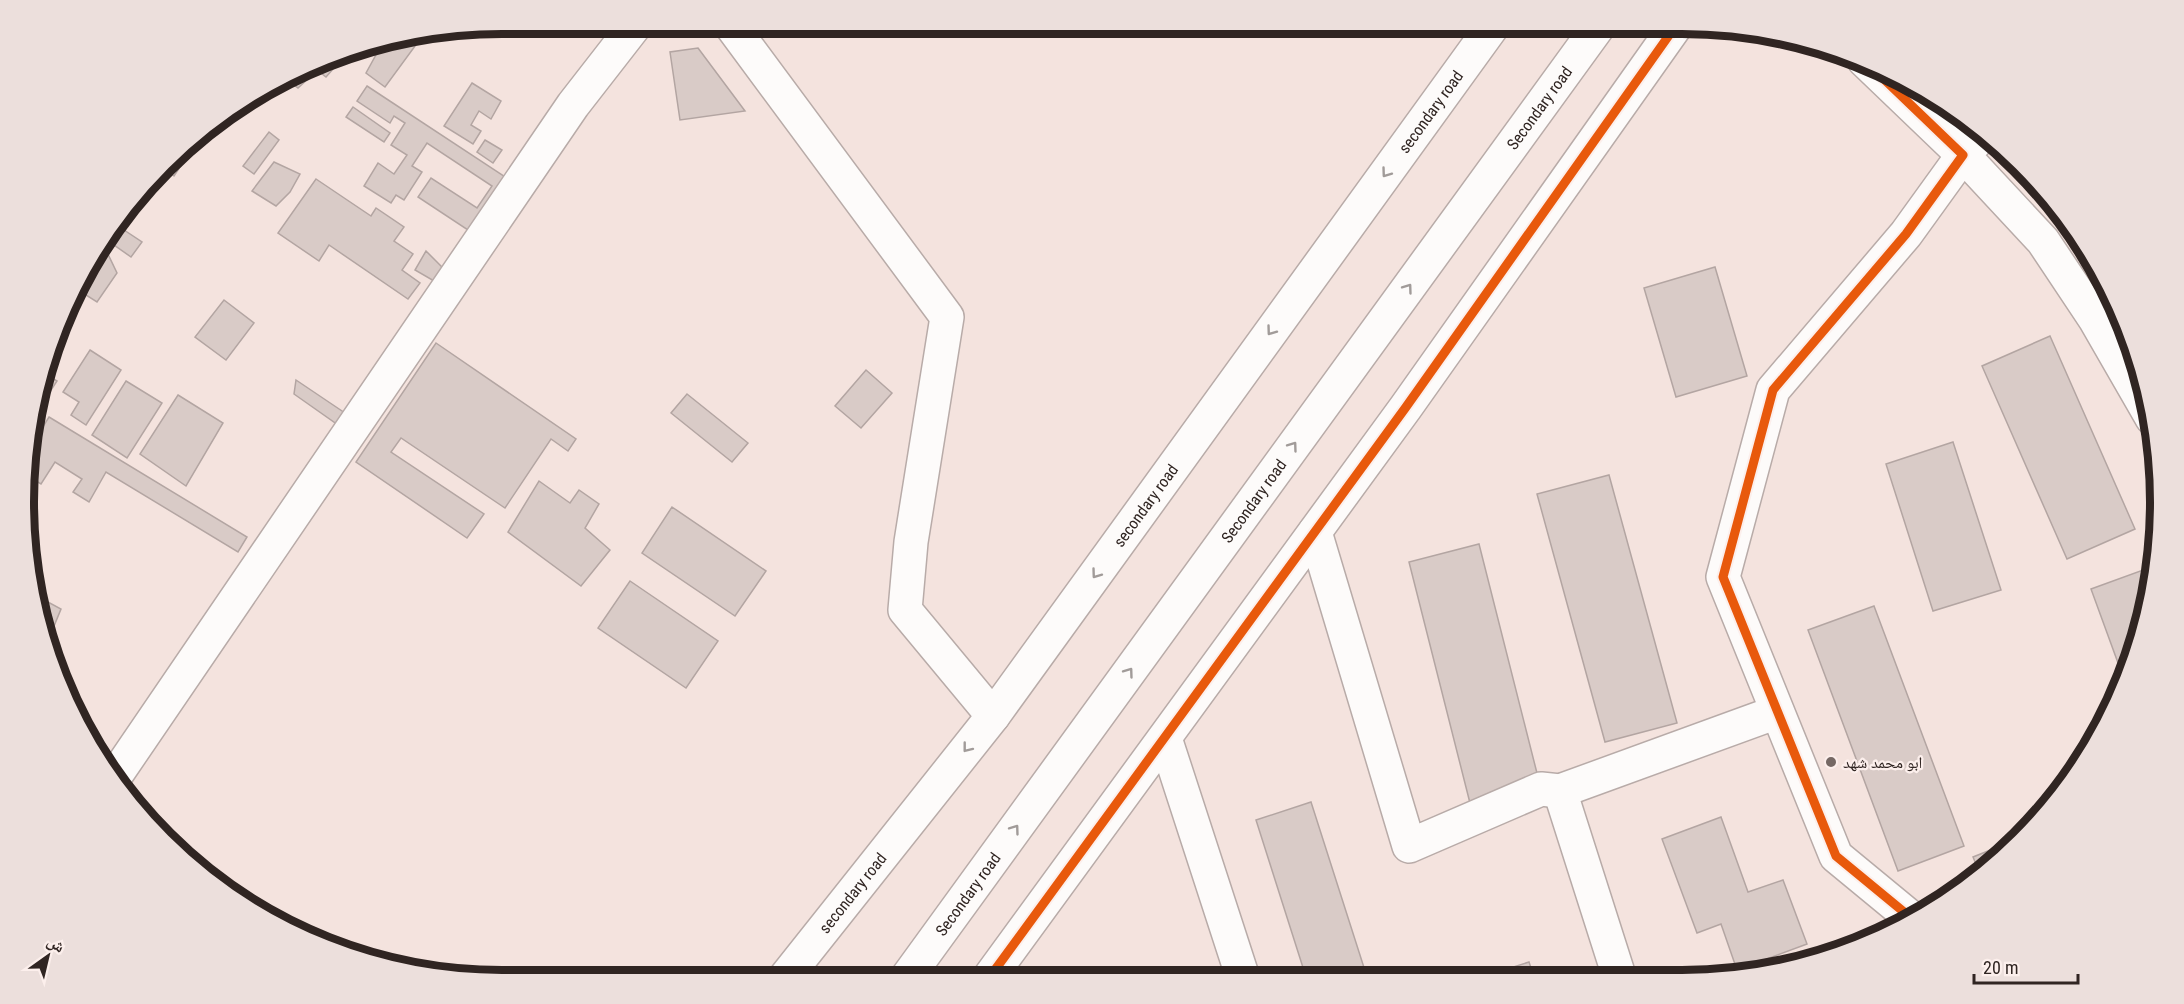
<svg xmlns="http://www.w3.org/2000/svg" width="2184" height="1004" viewBox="0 0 2184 1004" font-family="'Roboto Condensed','Noto Naskh Arabic',sans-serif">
	<rect width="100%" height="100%" fill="#f4e3de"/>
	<g fill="#d9cbc7" stroke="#b3a5a2" stroke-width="1.5">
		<path d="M413,39L418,42L385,87L366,73L382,44Z"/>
		<path d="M698,48L745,111L680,120L670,52Z"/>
		<path d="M336,55L341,60L326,77L312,66Z"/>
		<path d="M305,69L312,75L298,88L285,78Z"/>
		<path d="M472,83L501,101L491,119L479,111L471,125L481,131L473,144L444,126Z"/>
		<path d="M367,86L513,182L477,236L418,197L431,178L477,208L492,186L427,143L412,166L422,172L404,200L396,195L391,203L364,186L378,163L394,174L407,155L391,145L405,123L394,116L390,123L357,101Z"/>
		<path d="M353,107L390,133L384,142L346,117Z"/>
		<path d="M269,132L279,140L254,174L243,166Z"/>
		<path d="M485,140L502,150L493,163L477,152Z"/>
		<path d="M189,141L195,145L174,176L165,169Z"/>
		<path d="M274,162L300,174L290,192L276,206L252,191Z"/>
		<path d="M316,179L371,216L376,208L404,227L394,241L413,254L402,270L420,283L408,299L329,245L319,261L278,233Z"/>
		<path d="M118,226L142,242L131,257L107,240Z"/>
		<path d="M101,247L106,250L117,273L97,302L78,290L88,263Z"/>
		<path d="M426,251L443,268L434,281L415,270Z"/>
		<path d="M1715,267L1747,376L1676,397L1644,288Z"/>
		<path d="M224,300L254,323L226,360L195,337Z"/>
		<path d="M2050,336L2135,529L2067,559L1982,366Z"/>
		<path d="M436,343L576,439L568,451L551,439L505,508L401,438L391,452L484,514L467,538L356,462Z"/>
		<path d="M90,350L121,370L86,425L71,415L79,402L63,392Z"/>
		<path d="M866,370L892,393L861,428L835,406Z"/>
		<path d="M46,374L57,381L44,401L38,396Z"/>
		<path d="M296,380L345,413L341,427L294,394Z"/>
		<path d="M126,381L162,403L127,458L92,435Z"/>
		<path d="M687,394L748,443L732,462L671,413Z"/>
		<path d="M178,395L223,423L186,486L140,454Z"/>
		<path d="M49,417L247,537L238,552L106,472L89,502L73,492L82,479L55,462L41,484L31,478L32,444Z"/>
		<path d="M1953,442L2001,590L1933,611L1886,464Z"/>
		<path d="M1609,475L1677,723L1605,742L1537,494Z"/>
		<path d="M539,481L570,503L579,490L599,504L585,528L610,550L581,586L508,532Z"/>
		<path d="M672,507L766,571L735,616L642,553Z"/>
		<path d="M1479,544L1541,789L1471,807L1409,562Z"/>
		<path d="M2154,566L2151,595L2125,682L2091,589Z"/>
		<path d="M630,581L718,641L686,688L598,628Z"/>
		<path d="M35,595L61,609L47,643Z"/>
		<path d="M1874,606L1964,846L1898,871L1808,630Z"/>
		<path d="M1311,802L1367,977H1306L1256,820Z"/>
		<path d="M1721,817L1748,892L1783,880L1807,944L1737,970L1721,924L1697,933L1662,839Z"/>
		<path d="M2013,841L1980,874L1973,857Z"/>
		<path d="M1529,962L1534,977H1482Z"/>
	</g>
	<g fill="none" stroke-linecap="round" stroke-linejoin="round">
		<defs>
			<g id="minor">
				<path d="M730,24L947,317L911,542L905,610L993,716"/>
				<path d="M1864,60L1963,155L1906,234L1773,390L1723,577L1836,856L1910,917"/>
				<path d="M1983,134L1963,155L2043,241L2095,319L2152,418"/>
				<path d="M1315,532L1409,846L1541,789L1560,791L1777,712"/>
				<path d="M1165,738L1243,978"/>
				<path d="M116,775L573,105L636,24"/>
				<path d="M1560,791L1619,976"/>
				<path d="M989,978L1406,407L1677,24"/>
			</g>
			<g id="major">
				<path id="s1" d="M784,979L993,716L1494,24"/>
				<path id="s2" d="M906,979L1600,24"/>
			</g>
		</defs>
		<use href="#minor" stroke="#b8aba8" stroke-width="36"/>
		<use href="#major" stroke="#b8aba8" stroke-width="36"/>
		<use href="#minor" stroke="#fdfbfa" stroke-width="33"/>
		<use href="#major" stroke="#fdfbfa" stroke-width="33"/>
		<defs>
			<g id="cycleway">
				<path d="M1864,60L1963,155L1906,234L1773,390L1723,577L1836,856L1910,917"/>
				<path d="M989,978L1406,407L1677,24"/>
			</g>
		</defs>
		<use href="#cycleway" stroke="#fcefec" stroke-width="13"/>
		<use href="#cycleway" stroke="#e8590c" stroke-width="9"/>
	</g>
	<defs><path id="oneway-chevron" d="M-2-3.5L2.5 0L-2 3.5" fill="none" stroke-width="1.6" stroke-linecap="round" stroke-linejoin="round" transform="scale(1.5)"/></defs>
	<g stroke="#a19b99">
		<use href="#oneway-chevron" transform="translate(1386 173) rotate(126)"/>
		<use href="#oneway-chevron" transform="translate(1408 288) rotate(-54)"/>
		<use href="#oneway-chevron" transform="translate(1271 331) rotate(126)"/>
		<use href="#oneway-chevron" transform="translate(1293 446) rotate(-54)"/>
		<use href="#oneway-chevron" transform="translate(1096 574) rotate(126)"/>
		<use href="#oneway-chevron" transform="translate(1129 672) rotate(-54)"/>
		<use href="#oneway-chevron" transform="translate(967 748) rotate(128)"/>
		<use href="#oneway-chevron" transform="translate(1015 829) rotate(-54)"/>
	</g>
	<circle fill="#756864" stroke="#fcefec" stroke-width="2" cx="1831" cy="762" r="6"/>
	<g text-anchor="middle" stroke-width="4.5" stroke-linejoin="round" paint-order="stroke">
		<g font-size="16" fill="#302522" stroke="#fcefec">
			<text dy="6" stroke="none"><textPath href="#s2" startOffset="1077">Secondary road</textPath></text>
			<text dy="6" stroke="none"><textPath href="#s1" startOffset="1082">secondary road</textPath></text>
			<text dy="6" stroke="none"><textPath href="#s2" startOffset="591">Secondary road</textPath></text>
			<text dy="6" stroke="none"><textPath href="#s1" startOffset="596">secondary road</textPath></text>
			<text dy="6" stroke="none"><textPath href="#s1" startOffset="110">secondary road</textPath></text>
			<text dy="6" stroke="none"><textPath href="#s2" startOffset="105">Secondary road</textPath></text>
		</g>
		<g font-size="16" fill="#302522" stroke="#fcefec" text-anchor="start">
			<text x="1843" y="768">ابو محمد شهد</text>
		</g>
	</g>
	<path d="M0 0H2184V1004H0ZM502 34H1682A468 468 0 0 1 2150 502V502A468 468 0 0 1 1682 970H502A468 468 0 0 1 34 502V502A468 468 0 0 1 502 34Z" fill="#ecdfdc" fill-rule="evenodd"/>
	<path fill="none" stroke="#302522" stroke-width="8" d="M502 34H1682A468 468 0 0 1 2150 502V502A468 468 0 0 1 1682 970H502A468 468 0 0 1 34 502V502A468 468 0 0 1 502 34Z"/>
	<g transform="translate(48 956) rotate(34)" stroke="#fcefec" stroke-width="4.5" paint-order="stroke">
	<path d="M0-4.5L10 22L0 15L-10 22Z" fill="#302522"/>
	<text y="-9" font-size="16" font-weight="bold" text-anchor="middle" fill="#302522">ش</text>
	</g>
	<path d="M1974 974v9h104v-9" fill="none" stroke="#302522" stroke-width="3"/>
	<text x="1983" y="974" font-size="18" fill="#302522" stroke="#fcefec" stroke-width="4.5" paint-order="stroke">20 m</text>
</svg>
